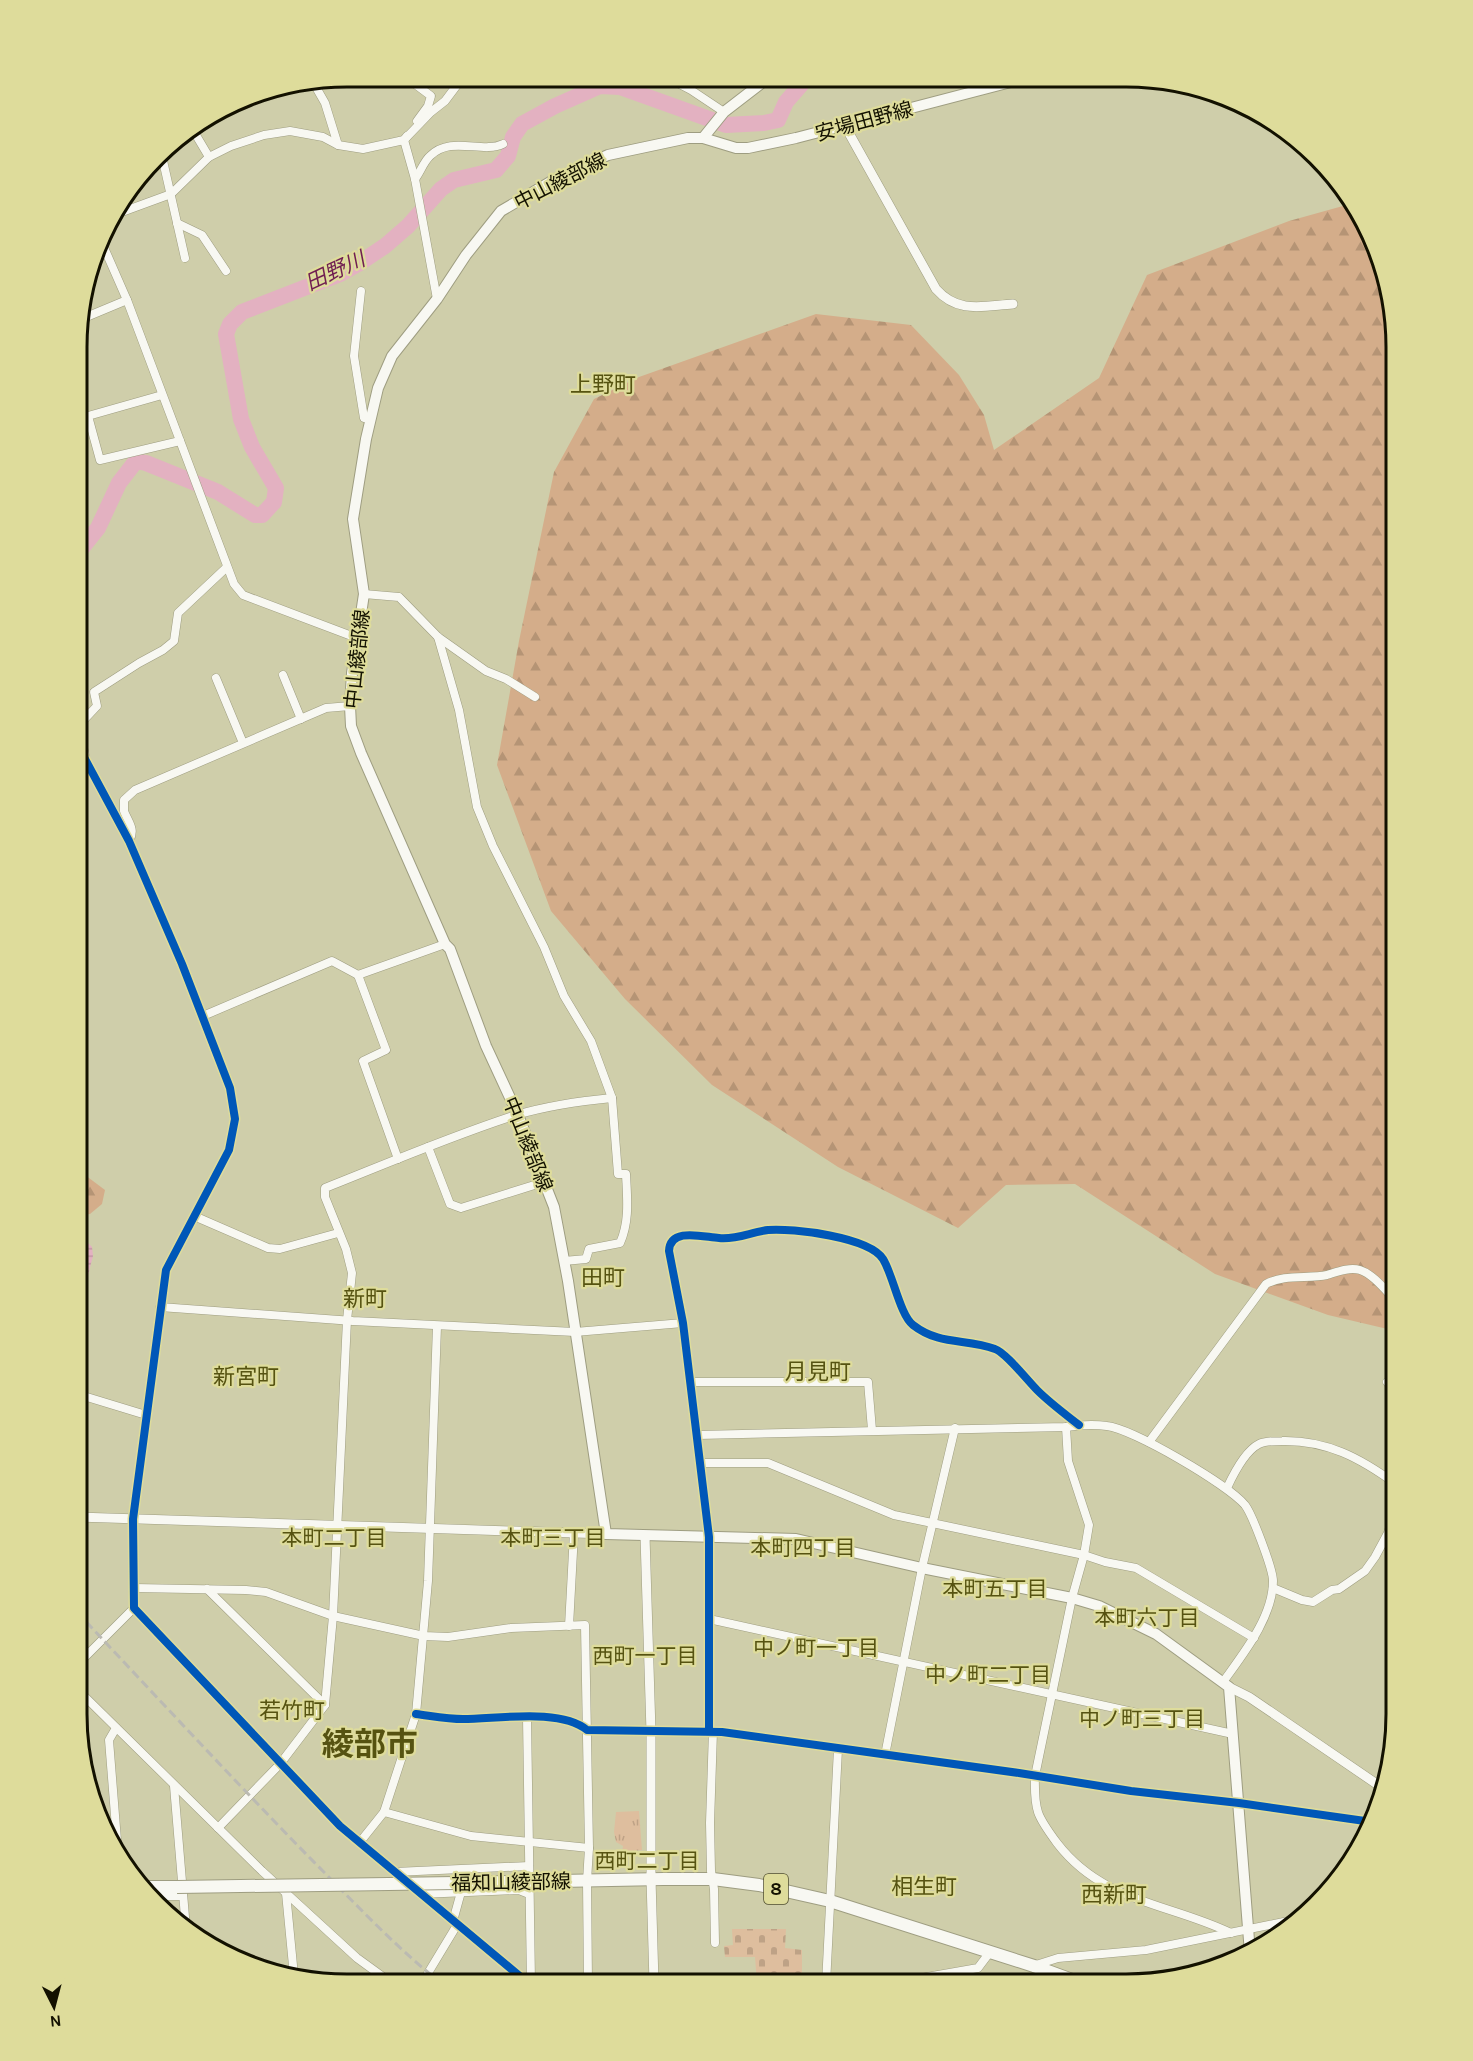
<svg xmlns="http://www.w3.org/2000/svg" width="1473" height="2061" viewBox="0 0 1473 2061" font-family="Karla,'Noto Sans JP',sans-serif">
	<defs>
		<pattern id="forest-firs" width="22" height="20" patternUnits="userSpaceOnUse" patternTransform="scale(1.5)"><rect width="22" height="20" fill="#d4ad8a"/><path d="M5 1l3.5 6h-7zM16 11l3.5 6h-7z" fill="#b59475"/></pattern>
		<pattern id="cemetery-stones" width="16" height="16" patternUnits="userSpaceOnUse" patternTransform="scale(1.5)"><rect width="16" height="16" fill="#debe9e"/><path d="M2 7V4a2 2 0 0 1 4 0v3zM10 15v-3a2 2 0 0 1 4 0v3z" fill="#bea286"/></pattern>
		<pattern id="park-tufts" width="24" height="20" patternUnits="userSpaceOnUse" patternTransform="scale(1.5)"><rect width="24" height="20" fill="#debe9e"/><path d="M3 7l-1-3M5 7V3M7 7l1-3M15 17l-1-3M17 17v-4M19 17l1-3" fill="none" stroke="#bea286"/></pattern>
		<pattern id="water-rules" width="6" height="5" patternUnits="userSpaceOnUse" patternTransform="scale(1.5)"><rect width="6" height="5" fill="#e3b1c1"/><path d="M0 2.5h6" fill="none" stroke="#c297a4"/></pattern>
	</defs>
	<rect width="100%" height="100%" fill="#cfceaa"/>
	<g fill="url(#forest-firs)">
		<path d="M1350,204L1369,228L1396,346V1331L1328,1315L1215,1274L1075,1184L1006,1185L958,1228L838,1167L712,1085L625,999L551,911L497,765L519,641L554,472L594,399L639,377L816,314L911,325L959,375L984,415L994,450L1099,378L1147,275L1289,221Z"/>
		<path d="M77,1169L105,1190L102,1204L90,1214L77,1216Z"/>
	</g>
	<path fill="url(#cemetery-stones)" d="M732,1929H786L785,1948L802,1950V1981L757,1983L755,1957H725L724,1946L733,1945Z"/>
	<path fill="url(#park-tufts)" d="M639,1811L642,1850L622,1852L623,1846L616,1842L614,1832L616,1812Z"/>
	<path fill="url(#water-rules)" d="M77,1240L87,1242L92,1247L93,1256L88,1275L86,1276L77,1271Z"/>
	<g fill="none" stroke-linecap="round" stroke-linejoin="round">
		<path stroke="#e3b1c1" stroke-width="16" d="M78,553L98,528L119,483L136,461L146,463L218,492L255,515H262L274,502L276,488L252,447L241,419L226,334L230,324L242,312L340,274L358,264L385,246L408,226L441,189L454,180L496,170L508,156L513,137L522,124L555,106L600,86L620,87L726,125L764,123L778,120L786,102L807,78"/>
		<defs>
			<g id="minor">
				<path d="M401,77L411,81L431,96L428,106L417,121"/>
				<path d="M666,77L691,90L724,112"/>
				<path d="M313,82L325,103L338,145"/>
				<path d="M193,130L209,157"/>
				<path d="M407,136L404,140L415,179L437,299"/>
				<path d="M161,152L185,258"/>
				<path d="M415,179C420,173 424,161 430,156C451,135 482,154 503,144"/>
				<path d="M111,216L171,194L209,157L231,146L264,135L290,131L323,137L338,145L363,149L404,140L431,112L445,101L463,77"/>
				<path d="M177,223L202,235L226,271"/>
				<path d="M102,243L127,300L234,584L243,595L357,638"/>
				<path d="M361,291L354,356L364,418L371,419"/>
				<path d="M79,320L127,300"/>
				<path d="M162,395L88,416L100,460L180,441"/>
				<path d="M364,594L399,597L438,637L486,671L506,679L535,697"/>
				<path d="M438,637L459,710L477,807L493,846L544,947L564,996L591,1041L612,1098L618,1174H626C627,1197 630,1221 620,1243L589,1249L586,1259L564,1261"/>
				<path d="M283,675L301,719"/>
				<path d="M216,678L243,743"/>
				<path d="M78,746L129,841L182,964L230,1088L235,1119L229,1150L166,1270L133,1519L134,1608L340,1826L528,1983"/>
				<path d="M85,756L79,725L97,706L94,692L139,663L163,650L174,641L178,613L227,567"/>
				<path d="M129,841C136,829 128,822 124,811C124,810 124,801 124,800L135,790L326,708L350,706"/>
				<path d="M358,975L386,1050L363,1061L398,1159"/>
				<path d="M203,1016L332,961L358,975L445,944"/>
				<path d="M428,1147L450,1204L461,1208L544,1182"/>
				<path d="M194,1216L268,1248L280,1249L338,1233"/>
				<path d="M160,1307L353,1321L575,1332L683,1323"/>
				<path d="M691,1382H868L872,1430"/>
				<path d="M1387,1382L1396,1392"/>
				<path d="M77,1394L146,1415"/>
				<path d="M1066,1427L1068,1461L1089,1525L1084,1555L1072,1598L1035,1776C1034,1811 1037,1816 1057,1843C1103,1903 1169,1903 1231,1933"/>
				<path d="M698,1435L1066,1427C1079,1425 1094,1424 1107,1426C1133,1429 1227,1484 1245,1505C1252,1514 1273,1569 1273,1581C1273,1617 1243,1654 1223,1682"/>
				<path d="M1149,1442L1266,1284C1284,1274 1308,1279 1327,1275C1337,1272 1349,1267 1360,1270C1373,1274 1386,1291 1396,1301"/>
				<path d="M701,1463H768L894,1515L1084,1555L1105,1562L1136,1568L1254,1638"/>
				<path d="M1227,1488C1233,1475 1245,1451 1259,1444C1265,1441 1275,1441 1282,1441C1327,1440 1360,1458 1396,1484"/>
				<path d="M134,1588L246,1590L266,1592L333,1616L424,1636L448,1637L511,1628L585,1625L589,1848L587,1881L588,1983"/>
				<path d="M1273,1588L1302,1600L1313,1602L1332,1590L1339,1589L1365,1571L1375,1557L1388,1533L1396,1508"/>
				<path d="M207,1589L325,1705"/>
				<path d="M709,1619L1233,1734"/>
				<path d="M569,1626L574,1533"/>
				<path d="M77,1665L134,1608"/>
				<path d="M77,1689L262,1871L357,1958L390,1982"/>
				<path d="M416,1714C432,1716 448,1719 463,1719C498,1719 560,1708 587,1730L722,1732L1019,1773L1131,1791L1239,1803L1372,1822"/>
				<path d="M527,1717L531,1983"/>
				<path d="M116,1728L109,1740L118,1853"/>
				<path d="M709,1731V1537L683,1323L669,1251C670,1227 703,1237 719,1238C736,1240 751,1232 768,1230C793,1228 869,1237 883,1259C893,1275 900,1315 913,1325C940,1346 966,1338 995,1349C1005,1352 1028,1381 1037,1390C1050,1403 1065,1414 1079,1425"/>
				<path d="M713,1731L710,1823L711,1871L714,1889L715,1943"/>
				<path d="M885,1755L922,1568L955,1428"/>
				<path d="M174,1786L186,1929"/>
				<path d="M384,1812L471,1836L589,1848"/>
				<path d="M218,1828L280,1764L325,1705L333,1616L347,1320L352,1273L346,1249L325,1197V1188C388,1163 451,1136 516,1115C547,1106 580,1101 612,1098"/>
				<path d="M360,1842L384,1812L416,1714L428,1581L437,1326"/>
				<path d="M395,1872L529,1866"/>
				<path d="M286,1893L294,1976"/>
				<path d="M420,1894L519,1890L529,1894"/>
				<path d="M148,1896H183"/>
				<path d="M453,1921L461,1892"/>
				<path d="M1036,1965L1058,1958L1146,1950L1303,1918"/>
				<path d="M422,1983L457,1925"/>
				<path d="M826,1984L838,1749"/>
				<path d="M887,1984L978,1968L990,1952"/>
			</g>
			<g id="tertiary">
				<path d="M845,126L936,289C958,314 983,306 1013,304"/>
				<path d="M77,1517L606,1534"/>
				<path d="M645,1536L651,1732V1879L654,1983"/>
				<path d="M1229,1687L1249,1697L1384,1789"/>
			</g>
			<g id="secondary">
				<path d="M1026,78L796,138L748,148H736L703,138H688L608,155L557,178L501,211L466,255L437,299L392,356L378,388L366,439L353,519L364,594L352,673L350,706L351,726L361,753L445,944L450,949L486,1046L518,1115L554,1207L568,1281L606,1534L796,1539L922,1568L1072,1598L1099,1606L1156,1634L1229,1687L1250,1953"/>
				<path d="M703,138L724,112L768,78"/>
			</g>
			<g id="primary">
				<path d="M456,1883L663,1879H713L759,1885L830,1901L1034,1966L1083,1984"/>
				<path d="M140,1887H177"/>
			</g>
		</defs>
		<use href="#minor" stroke="#9e9d81" stroke-width="9"/>
		<use href="#tertiary" stroke="#9e9d81" stroke-width="10"/>
		<use href="#secondary" stroke="#9e9d81" stroke-width="12"/>
		<use href="#primary" stroke="#9e9d81" stroke-width="14"/>
		<use href="#minor" stroke="#f8f8f2" stroke-width="8"/>
		<use href="#tertiary" stroke="#f8f8f2" stroke-width="9"/>
		<use href="#secondary" stroke="#f8f8f2" stroke-width="10"/>
		<use href="#primary" stroke="#f8f8f2" stroke-width="12"/>
		<path stroke="#bbbab2" stroke-width="3" stroke-dasharray="9 4.5" stroke-linecap="butt" d="M77,1612C153,1693 228,1774 306,1854C350,1898 392,1944 441,1983"/>
		<defs>
			<path id="primary-bridge" d="M177,1887L456,1883"/>
		</defs>
		<use href="#primary-bridge" stroke="#9e9d81" stroke-width="14" stroke-linecap="butt"/>
		<use href="#primary-bridge" stroke="#f8f8f2" stroke-width="12"/>
		<defs>
			<g id="cycleway">
				<path d="M78,746L129,841L182,964L230,1088L235,1119L229,1150L166,1270L133,1519L134,1608L340,1826L528,1983"/>
				<path d="M416,1714C432,1716 448,1719 463,1719C498,1719 560,1708 587,1730L722,1732L1019,1773L1131,1791L1239,1803L1372,1822"/>
				<path d="M709,1731V1537L683,1323L669,1251C670,1227 703,1237 719,1238C736,1240 751,1232 768,1230C793,1228 869,1237 883,1259C893,1275 900,1315 913,1325C940,1346 966,1338 995,1349C1005,1352 1028,1381 1037,1390C1050,1403 1065,1414 1079,1425"/>
			</g>
		</defs>
		<use href="#cycleway" stroke="#dedc9b" stroke-width="11"/>
		<use href="#cycleway" stroke="#0057b8" stroke-width="8"/>
	</g>
	<g text-anchor="middle" stroke-width="4.5" stroke-linejoin="round" paint-order="stroke">
		<rect fill="#dedc9b" stroke="#504e2e" stroke-width="1.5" x="764" y="1874" width="24" height="30" rx="4.5"/>
		<g font-size="18" font-weight="bold" fill="#131100">
			<text x="776" y="1895">8</text>
		</g>
		<g font-size="20" fill="#131100" stroke="#dedc9b">
			<text transform="translate(864 121) rotate(-15)" y="7">安場田野線</text>
			<text transform="translate(560 181) rotate(-27)" y="7">中山綾部線</text>
			<text transform="translate(357 659) rotate(-84)" y="7">中山綾部線</text>
			<text transform="translate(528 1144) rotate(68)" y="7">中山綾部線</text>
			<text transform="translate(511 1882) rotate(-1)" y="7">福知山綾部線</text>
		</g>
		<g font-size="21" font-style="italic" fill="#701e51" stroke="#dedc9b">
			<text transform="translate(335 271) rotate(-25)" y="7">田野川</text>
		</g>
		<g font-size="21" fill="#565311" stroke="#dedc9b">
			<text x="334" y="1545">本町二丁目</text>
			<text x="553" y="1545">本町三丁目</text>
			<text x="803" y="1555">本町四丁目</text>
			<text x="995" y="1596">本町五丁目</text>
			<text x="1147" y="1625">本町六丁目</text>
			<text x="816" y="1655">中ノ町一丁目</text>
			<text x="645" y="1663">西町一丁目</text>
			<text x="988" y="1682">中ノ町二丁目</text>
			<text x="1142" y="1726">中ノ町三丁目</text>
			<text x="647" y="1868">西町二丁目</text>
		</g>
		<g font-size="22" fill="#565311" stroke="#dedc9b">
			<text x="603" y="392">上野町</text>
			<text x="603" y="1285">田町</text>
			<text x="365" y="1306">新町</text>
			<text x="818" y="1379">月見町</text>
			<text x="246" y="1384">新宮町</text>
			<text x="292" y="1718">若竹町</text>
			<text x="924" y="1894">相生町</text>
			<text x="1114" y="1902">西新町</text>
		</g>
		<g font-size="32" font-weight="bold" fill="#565311" stroke="#dedc9b">
			<text x="370" y="1755">綾部市</text>
		</g>
	</g>
	<path d="M0 0H1473V2061H0ZM347 87H1126A260 260 0 0 1 1386 347V1714A260 260 0 0 1 1126 1974H347A260 260 0 0 1 87 1714V347A260 260 0 0 1 347 87Z" fill="#dedc9b" fill-rule="evenodd"/>
	<path fill="none" stroke="#131100" stroke-width="3" d="M347 87H1126A260 260 0 0 1 1386 347V1714A260 260 0 0 1 1126 1974H347A260 260 0 0 1 87 1714V347A260 260 0 0 1 347 87Z"/>
	<g transform="translate(54 2007) rotate(174)" stroke="#dedc9b" stroke-width="4.5" paint-order="stroke">
	<path d="M0-4.5L10 22L0 15L-10 22Z" fill="#131100"/>
	<text y="-9" font-size="16" font-weight="bold" text-anchor="middle" fill="#131100">N</text>
	</g>
</svg>
